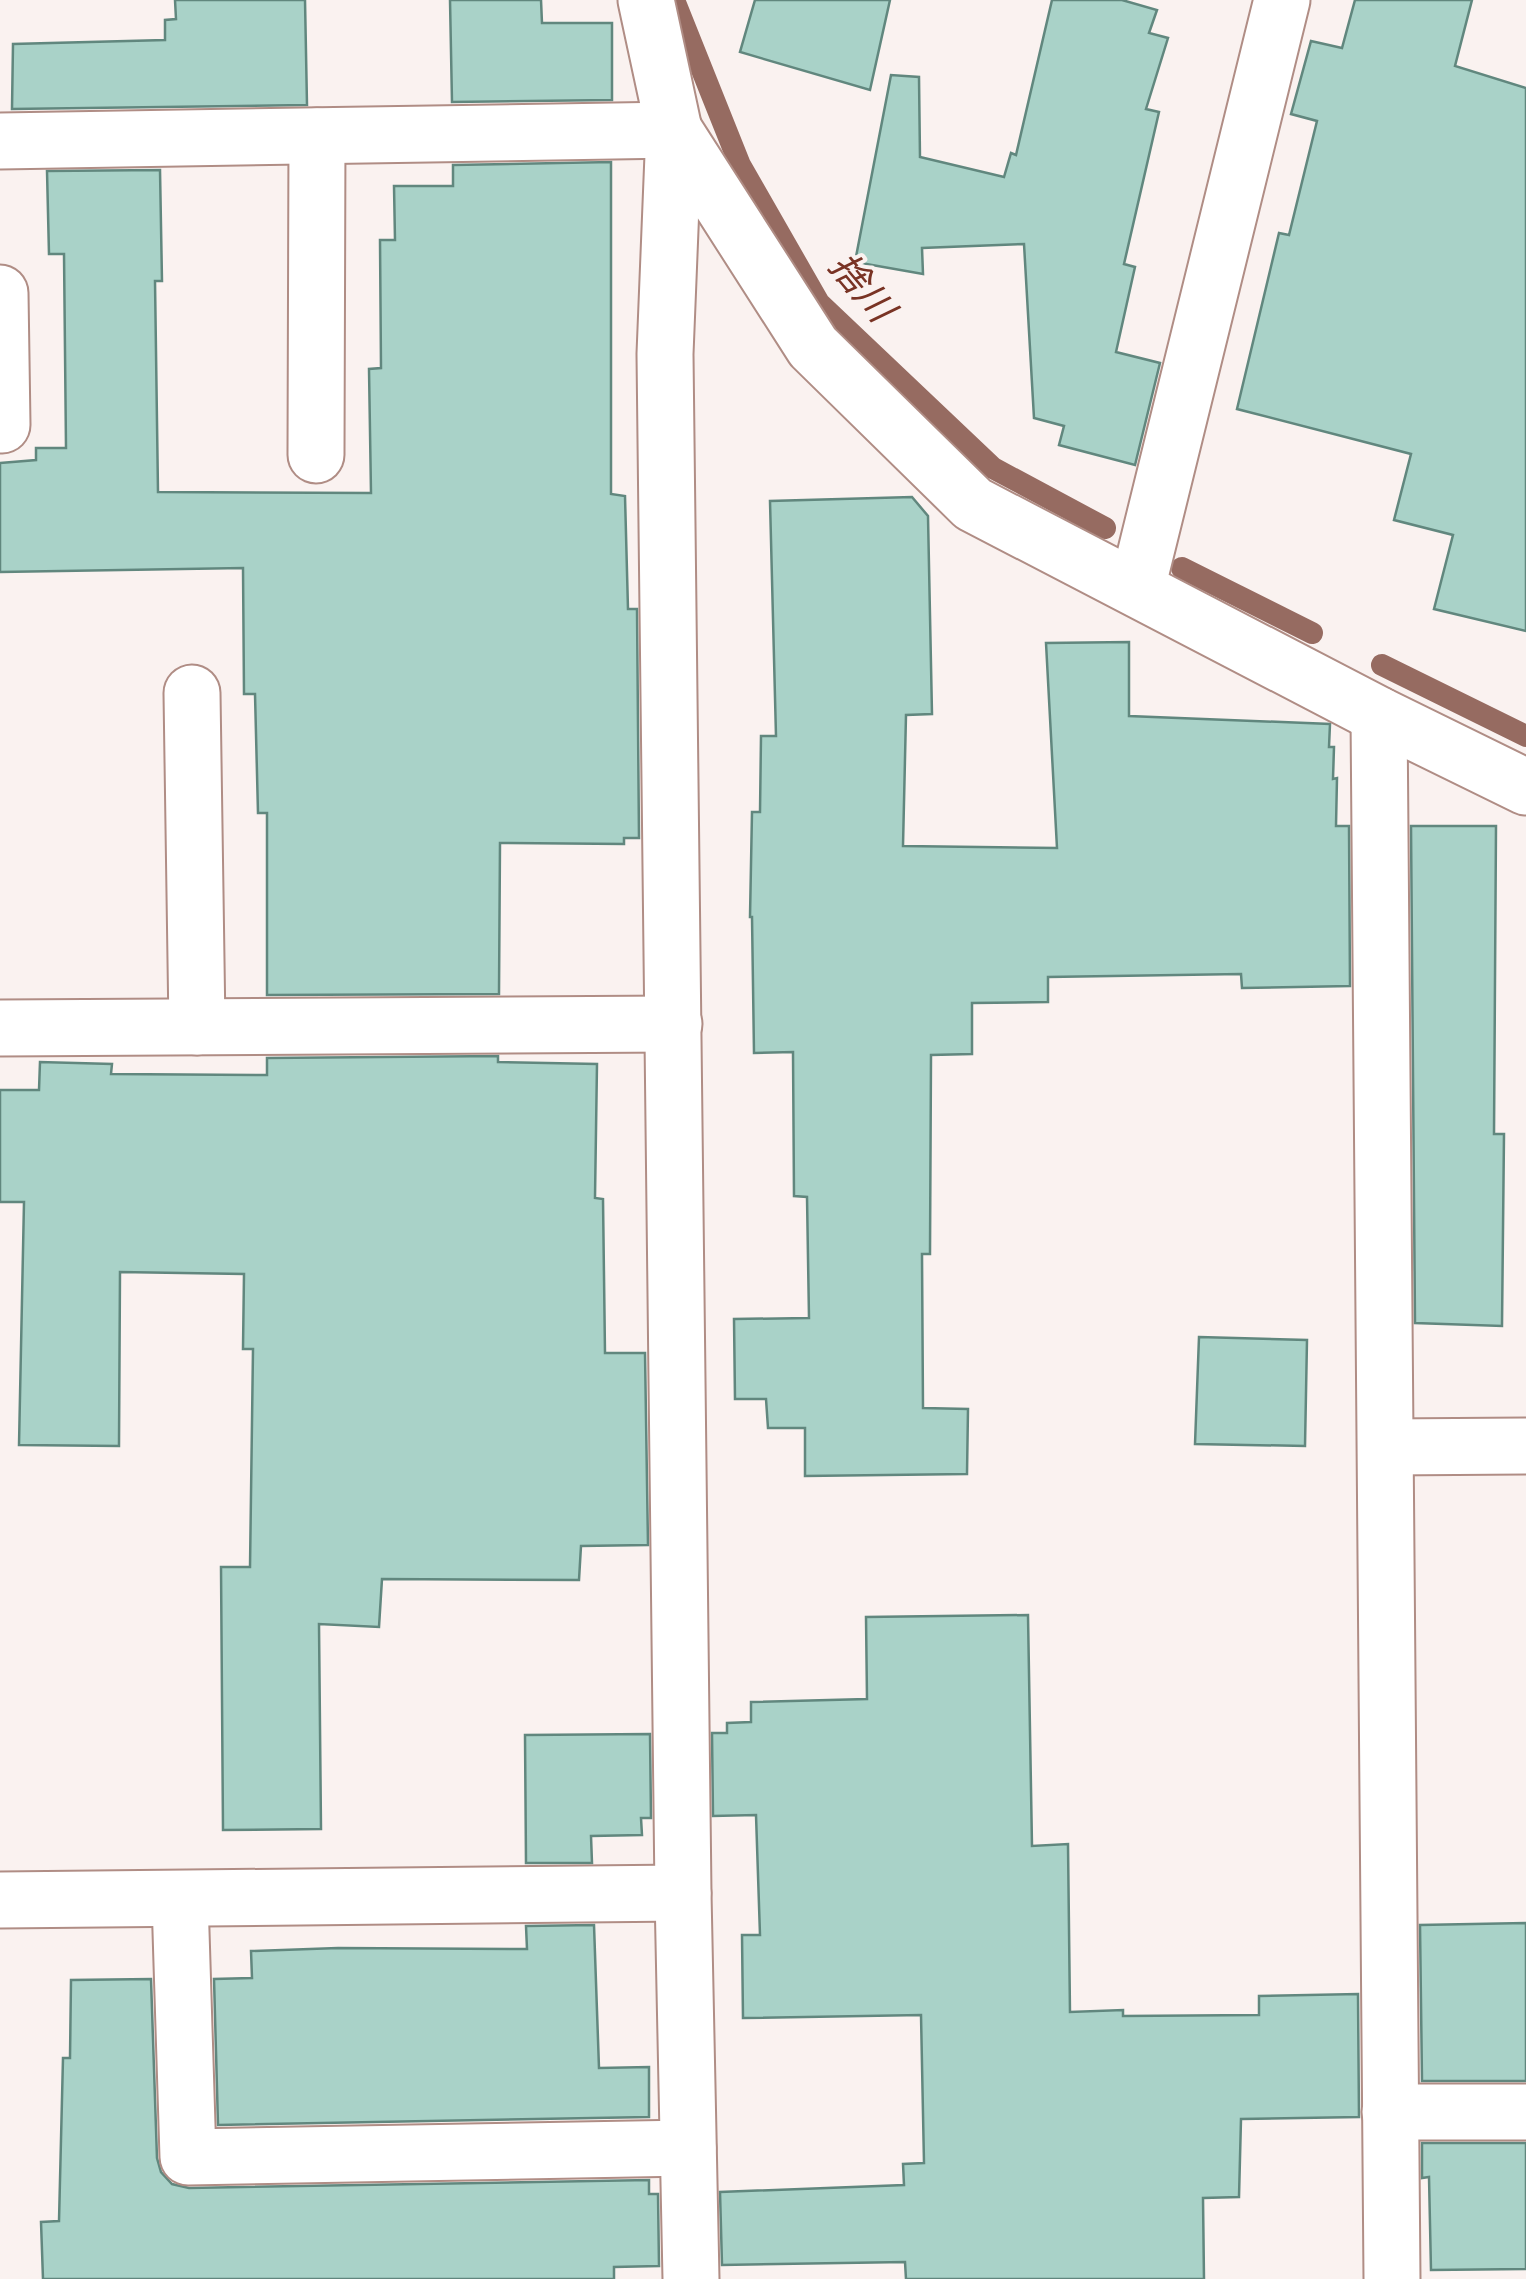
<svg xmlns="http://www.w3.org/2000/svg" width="1526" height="2279" viewBox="0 0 1526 2279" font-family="Overpass,'Noto Sans JP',sans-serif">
	<rect width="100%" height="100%" fill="#faf2f0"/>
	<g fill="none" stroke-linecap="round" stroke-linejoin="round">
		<g stroke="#966b61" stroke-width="22">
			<path d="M674,0L740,165L819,303L993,468L1105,528"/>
			<path d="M1182,568L1312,633"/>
			<path d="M1382,665L1526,736"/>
		</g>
	</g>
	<g fill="#a9d2c8" stroke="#61877e" stroke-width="2.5">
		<path d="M175,0H305L307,105L12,109L13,44L165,40V20L176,19Z"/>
		<path d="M450,0H541L542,23H612V100L452,102Z"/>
		<path d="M755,0H890L870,90L740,52Z"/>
		<path d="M1052,0H1122L1157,10L1149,33L1168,38L1146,109L1159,112L1124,264L1135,267L1116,352L1160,363L1135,465L1059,445L1064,426L1034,418L1024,244L922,248L923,274L855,262L891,75L919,77L920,157L1004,177L1011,153L1016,155Z"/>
		<path d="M1355,0H1472L1455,66L1526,88V631L1434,609L1453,535L1394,520L1411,454L1237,409L1279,233L1289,235L1317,121L1291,114L1311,41L1342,48Z"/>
		<path d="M611,162V494L625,496L628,609H637L639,838H624V844L500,843L499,994L267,995V813H258L255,694H244L243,568L0,572V463L36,460V448H66L64,254H49L47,171L160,170L162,281H155L158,492L371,493L369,369L381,368L380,240H395L394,186H453V165Z"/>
		<path d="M912,497L928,516L932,714L906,715L903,846L1057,848L1046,643L1129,642V716L1330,724L1329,747H1334L1333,779L1337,778L1336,826H1349L1350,986L1242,988L1241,974L1048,977V1002L972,1003V1054L931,1055L930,1254H922L923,1408L968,1409L967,1474L805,1476V1428H768L766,1399H735L734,1319L809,1318L807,1197L794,1196L793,1052L754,1053L752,917H750L752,812H760L761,736H776L770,501Z"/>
		<path d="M1411,826H1496L1494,1134H1504L1502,1326L1415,1323Z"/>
		<path d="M498,1056V1062L597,1064L595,1198L603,1199L605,1353H645L648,1545L581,1546L579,1580L382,1579L379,1627L319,1624L321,1829L223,1830L221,1567H250L253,1349H243L244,1274L120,1272L119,1446L19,1445L24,1202H0V1090H39L40,1062L112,1064L111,1074L267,1075V1058Z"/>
		<path d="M1199,1337L1307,1340L1305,1446L1195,1444Z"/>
		<path d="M1028,1615L1032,1846L1068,1844L1070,2012L1123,2010V2016L1259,2015V1996L1358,1994L1359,2117L1241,2119L1239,2197L1203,2198L1204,2279H906L905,2262L722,2265L720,2192L904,2185L903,2164L924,2163L921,2015L743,2018L742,1935H760L756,1815L713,1816L712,1733H727V1723L751,1722V1702L867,1699L866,1617Z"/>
		<path d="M650,1734L651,1818H641L642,1835L591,1836L592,1863H526L525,1735Z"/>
		<path d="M1526,1923V2081H1422L1420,1925Z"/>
		<path d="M594,1925L599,2068L649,2067V2117L218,2125L214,1979L252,1978L251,1951L338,1948L527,1949L526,1926Z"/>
		<path d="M151,1979L157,2158L161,2172L172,2184L189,2188L649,2180V2194H658L659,2266L614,2267V2279H43L41,2222L59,2221L63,2058H70L71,1980Z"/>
		<path d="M1422,2143H1526V2269L1431,2270L1429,2177L1422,2178Z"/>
	</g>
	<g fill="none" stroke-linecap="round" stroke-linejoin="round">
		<defs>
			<g id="street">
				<path d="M646,0L674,130L665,354L683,1893L691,2279"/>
				<path d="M674,130L813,347L973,504L1379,715L1526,787"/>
				<path d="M0,141L674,130"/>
				<path d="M0,293L2,425"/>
				<path d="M316,455L317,136"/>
				<path d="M1137,588L1282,0"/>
				<path d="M192,693L197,1027"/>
				<path d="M1379,715L1392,2279"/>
				<path d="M0,1028L674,1024"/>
				<path d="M1386,1447L1526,1446"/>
				<path d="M180,1899L188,2157L688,2148"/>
				<path d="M0,1900L683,1893"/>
				<path d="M1390,2112H1526"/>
			</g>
		</defs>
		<use href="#street" stroke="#b08d85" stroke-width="59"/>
		<use href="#street" stroke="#fff" stroke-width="55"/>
	</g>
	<g text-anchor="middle" stroke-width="8" stroke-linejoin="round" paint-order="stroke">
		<g font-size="38" font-style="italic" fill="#793324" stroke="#faf2f0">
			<text transform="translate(862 287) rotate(50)" y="13">捨川</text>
		</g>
	</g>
</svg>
